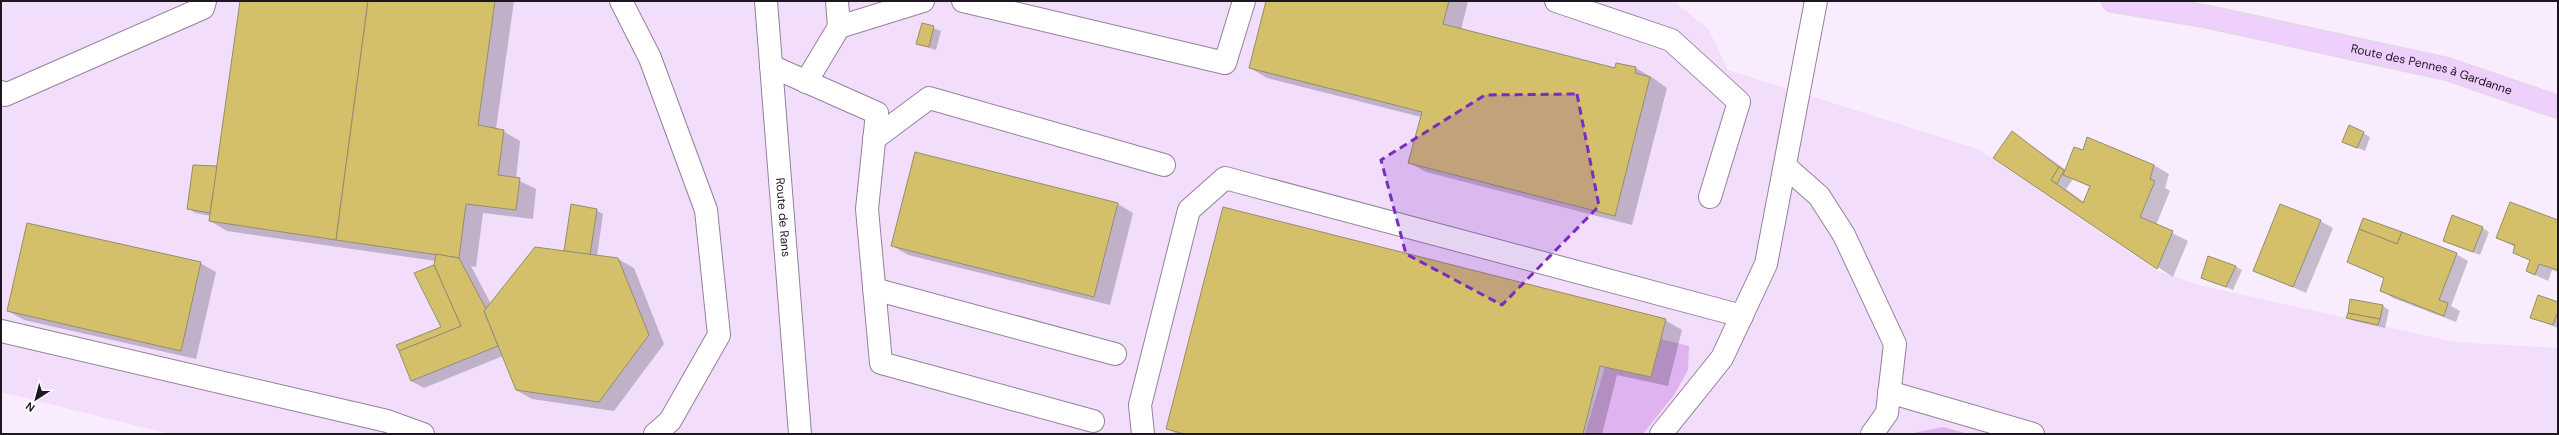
<svg xmlns="http://www.w3.org/2000/svg" width="2559" height="435" viewBox="0 0 2559 435" font-family="'DM Sans',sans-serif">
	<rect width="100%" height="100%" fill="#f9ecfe"/>
	<path fill="#f2defb" d="M1,1H1674L1709,30L1728,70L1978,149L2156,270L2198,285L2454,342L2558,348V434H169L1,392Z"/>
	<g fill="#dfb3f0">
		<path d="M1661,339L1689,346L1688,370L1674,395L1643,434H1585L1605,367L1651,377Z"/>
		<path d="M1943,427L1969,434H1911L1913,433Z"/>
	</g>
	<g fill="#0003" fill-rule="evenodd">
		<path d="M241,1H514L496,129L503,131L520,141L516,179L536,189L533,219L483,213L476,267L471,266L491,304L565,252L596,210L603,214L597,256L618,259L634,268L664,344L614,411L532,399L516,390L503,356L424,388L411,381L443,327L436,261L227,231L210,221L211,216L195,213L188,208L218,167Z"/>
		<path d="M1267,1H1468L1461,30L1616,69L1636,68L1653,78L1667,88L1632,225L1426,172L1409,163L1421,117L1267,78L1250,68Z"/>
		<path d="M922,24L941,31L936,50L917,44Z"/>
		<path d="M2012,132L2066,170L2154,165L2169,174L2165,188L2170,191L2156,225L2188,241L2173,277L1994,158ZM2073,179L2090,187L2084,202L2066,189Z"/>
		<path d="M2363,133L2370,137L2365,151L2343,142Z"/>
		<path d="M1118,204L1133,213L1110,305L908,255L893,246Z"/>
		<path d="M2320,221L2333,228L2306,293L2255,271Z"/>
		<path d="M2558,221V272L2552,270L2548,281L2527,271L2531,261L2514,252L2515,247L2497,238Z"/>
		<path d="M2482,228L2489,232L2480,255L2444,240Z"/>
		<path d="M2456,254L2468,261L2451,306L2460,311L2456,322L2393,298L2381,290L2385,279L2349,262Z"/>
		<path d="M200,263L216,272L196,359L24,320L8,311Z"/>
		<path d="M2235,266L2242,270L2233,290L2202,278Z"/>
		<path d="M2558,303V328L2532,317Z"/>
		<path d="M2383,306L2389,310L2385,328L2354,321L2347,317Z"/>
		<path d="M1665,320L1682,330L1668,386L1617,375L1602,434H1177L1168,429Z"/>
	</g>
	<g fill="#d4c06b" stroke="#948d6d">
		<path d="M240,1H368L336,240L209,221Z"/>
		<path d="M368,1H495L478,125L504,130L498,175L520,178L516,210L466,204L459,258L336,240Z"/>
		<path d="M1266,1H1449L1443,24L1615,68L1616,63L1636,67L1635,73L1650,77L1615,216L1408,163L1422,112L1249,68Z"/>
		<path d="M922,23L934,26L929,47L916,44Z"/>
		<path d="M2349,125L2364,132L2357,148L2342,142Z"/>
		<path d="M2012,131L2059,167L2051,180L2083,203L2090,186L2063,175L2074,147L2083,150L2087,137L2154,165L2150,179L2155,181L2140,217L2173,231L2157,269L1993,158Z"/>
		<path d="M915,152L1118,203L1094,297L891,246Z"/>
		<path d="M193,165L217,166L210,213L187,209Z"/>
		<path d="M2059,167L2064,170L2057,184L2051,180Z"/>
		<path d="M2510,202L2558,220V270L2539,264L2535,275L2526,271L2530,260L2513,253L2515,245L2496,238Z"/>
		<path d="M571,204L597,209L590,255L564,251Z"/>
		<path d="M2280,204L2321,220L2293,287L2253,271Z"/>
		<path d="M1223,207L1666,319L1651,377L1600,366L1583,434H1185L1166,429Z"/>
		<path d="M2452,215L2483,227L2473,252L2443,241Z"/>
		<path d="M2363,218L2402,232L2397,244L2359,229Z"/>
		<path d="M27,223L201,262L181,351L7,311Z"/>
		<path d="M2359,229L2397,244L2402,232L2457,253L2439,300L2448,303L2444,316L2380,291L2384,278L2347,262Z"/>
		<path d="M535,247L618,258L649,335L599,402L516,390L484,311Z"/>
		<path d="M436,254L459,258L486,309L484,311L498,346L411,381L399,351L461,326L434,265Z"/>
		<path d="M2208,256L2236,266L2226,287L2201,278Z"/>
		<path d="M434,265L461,326L399,351L396,345L441,327L414,273Z"/>
		<path d="M2538,295L2558,302V311L2553,325L2530,318Z"/>
		<path d="M2350,299L2383,305L2380,319L2348,313Z"/>
		<path d="M2348,313L2380,319L2378,325L2346,318Z"/>
	</g>
	<g fill="none" stroke-linecap="round" stroke-linejoin="round">
		<defs>
			<g id="minor">
				<path d="M621,1L650,58L706,210L719,335L670,421L655,434"/>
				<path id="s1" d="M766,1L800,434"/>
				<path d="M837,1L839,27"/>
				<path d="M963,1L1225,63L1244,1"/>
				<path d="M1556,1L1671,40L1739,102L1710,197"/>
				<path d="M771,66L877,113L867,209L881,363L1093,421"/>
				<path d="M806,82L839,27L923,1"/>
				<path d="M1,92L5,95L203,8L205,1"/>
				<path d="M874,139L929,98L1164,165"/>
				<path d="M1785,166L1819,196L1844,235L1895,344L1887,413L1872,434"/>
				<path d="M874,289L1115,354"/>
				<path d="M1,331L387,421L423,434"/>
				<path d="M1889,392L2033,434"/>
				<path d="M1143,434L1140,405L1189,210L1225,178L1742,316"/>
				<path d="M1661,434L1722,358L1766,264L1816,1"/>
			</g>
			<g id="major">
				<path id="s2" d="M2113,1L2204,16L2447,69L2558,107"/>
			</g>
		</defs>
		<use href="#minor" stroke="#94819c" stroke-width="24"/>
		<use href="#major" stroke="#dbdadb" stroke-width="24"/>
		<use href="#minor" stroke="#fff" stroke-width="22"/>
		<use href="#major" stroke="#efd0fc" stroke-width="22"/>
	</g>
	<path fill="#7b2cbf" fill-opacity="0.2" stroke="#7b2cbf" stroke-width="3" stroke-dasharray="8 5" stroke-linejoin="round" d="M1577,94L1599,206L1502,305L1406,254L1381,160L1485,95Z"/>
	<g text-anchor="middle" stroke-width="3" stroke-linejoin="round" paint-order="stroke">
		<g font-size="12" fill="#1e1721" stroke="#fefefe">
			<text dy="4" stroke="none"><textPath href="#s2" startOffset="326">Route des Pennes à Gardanne</textPath></text>
			<text dy="4" stroke="none"><textPath href="#s1" startOffset="217">Route de Rans</textPath></text>
		</g>
	</g>
	<rect width="2559" height="435" fill="none" stroke="#1e1721" stroke-width="4"/>
	<g transform="translate(36 399) rotate(216)" stroke="#fefefe" stroke-width="3" paint-order="stroke">
	<path d="M0-3L7 15L0 10L-7 15Z" fill="#1e1721"/>
	<text y="-6" font-size="11" font-weight="bold" text-anchor="middle" fill="#1e1721">N</text>
	</g>
</svg>
